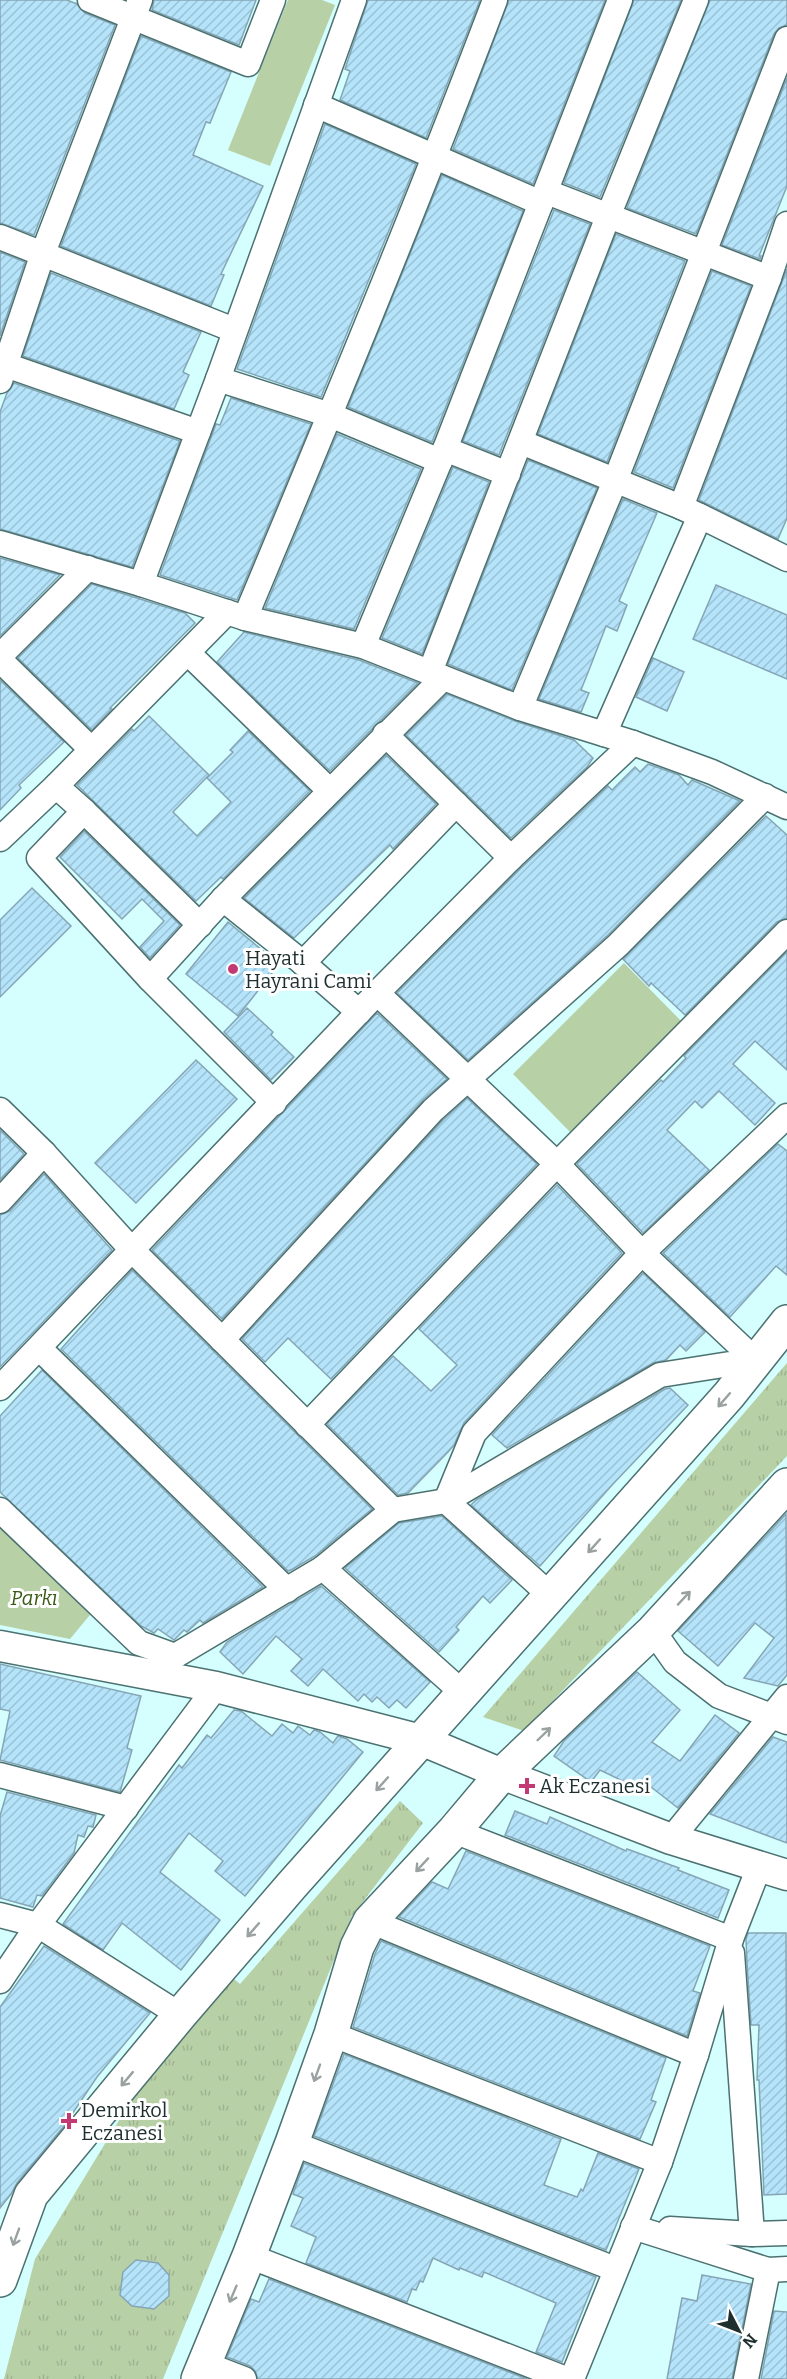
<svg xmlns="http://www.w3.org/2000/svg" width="787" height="2379" viewBox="0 0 787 2379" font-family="Bitter,serif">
	<defs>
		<pattern id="grass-tufts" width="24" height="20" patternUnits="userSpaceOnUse" patternTransform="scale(1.5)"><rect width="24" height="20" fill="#b8d0a6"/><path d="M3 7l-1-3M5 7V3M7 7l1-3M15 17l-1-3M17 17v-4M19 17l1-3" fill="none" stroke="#9eb38f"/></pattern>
		<pattern id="building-hatch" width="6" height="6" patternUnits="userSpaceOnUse" patternTransform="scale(1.5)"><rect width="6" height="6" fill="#b4e3fa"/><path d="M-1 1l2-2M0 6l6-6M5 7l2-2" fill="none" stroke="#9ac3d7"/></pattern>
	</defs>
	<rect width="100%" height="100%" fill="#d5fefe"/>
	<g fill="url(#grass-tufts)">
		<path d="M787,1363V1456L524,1731L483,1717Z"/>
		<path d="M400,1801L423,1823L352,1916L163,2379H4L35,2259L163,2048L227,1973L240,1984Z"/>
	</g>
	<g fill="#b8d0a6">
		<path d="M288,0H322L335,5L270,166L228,150Z"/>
		<path d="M624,963L687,1027L576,1138L513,1074Z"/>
		<path d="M0,1523L94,1610L70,1639L0,1625Z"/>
	</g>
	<g fill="url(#building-hatch)" stroke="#85a5b5" stroke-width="1.5">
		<path d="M0,0H67L77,4L85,13L115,25L34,235L0,223Z"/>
		<path d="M154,0H256L239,45L152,10Z"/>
		<path d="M368,0H480L426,138L340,100L350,71L345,69Z"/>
		<path d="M509,0H605L533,184L453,149Z"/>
		<path d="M634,0H681L600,197L564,183Z"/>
		<path d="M710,0H787V25L779,28L774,34L696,234L627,208Z"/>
		<path d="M141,36L231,72L210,123L206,122L193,155L263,186L221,274L224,275L211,306L61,246Z"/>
		<path d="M787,78V186L759,256H761L760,259L722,245Z"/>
		<path d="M325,124L416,164L321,397L237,369Z"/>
		<path d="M442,175L523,211L432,442L348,407Z"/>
		<path d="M554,210L590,224L499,455L463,441Z"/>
		<path d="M616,234L685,261L607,462L538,434Z"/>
		<path d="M0,252L25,262L0,336Z"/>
		<path d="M787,269V518L778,539L699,500Z"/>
		<path d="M712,271L751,286L673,488L634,472Z"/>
		<path d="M51,273L201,332L183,372L189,375L174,409L23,356Z"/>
		<path d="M14,383L180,441L132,567L0,529V412L7,393Z"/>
		<path d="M231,398L311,424L237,600L160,575L216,424L220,425Z"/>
		<path d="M337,434L421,469L354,629L265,608Z"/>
		<path d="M528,460L597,488L512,690L448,664Z"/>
		<path d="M453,467L489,482L422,654L382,638Z"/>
		<path d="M623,499L657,513L619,601L627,605L617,631L606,626L589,670L581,690L589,693L581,712L539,699Z"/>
		<path d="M0,558L60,575L0,636Z"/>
		<path d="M92,584L185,613L195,623L110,708L112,709L92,730L18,658Z"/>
		<path d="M716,585L787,615V679L693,639Z"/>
		<path d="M244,632L359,660L418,683L330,771L217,662Z"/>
		<path d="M653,658L684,672L667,711L636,697Z"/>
		<path d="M0,680L64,742L19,785L21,788L0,810Z"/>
		<path d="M447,694L515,721L574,740L593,758L587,767L511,838L406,735Z"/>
		<path d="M149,716L209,775L173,812L197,836L231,802L207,778L233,752L230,750L248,731L310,791L223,879L221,877L196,901L77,785L132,729L134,731Z"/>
		<path d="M386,755L436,804L393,849L390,845L294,938L244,898Z"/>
		<path d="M648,764L679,775L688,785L692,780L740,801L608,935L468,1060L397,993L521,868L608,786L612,790L635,767L640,772Z"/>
		<path d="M766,816L787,835V918L777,922L685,1015L651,983L649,986L623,959Z"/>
		<path d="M84,831L180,925L150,958L140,947L164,921L142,899L122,919L60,857Z"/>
		<path d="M32,888L71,926L0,997V920Z"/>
		<path d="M228,922L279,964L238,1016L186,974Z"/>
		<path d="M787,952V1070L755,1041L733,1064L775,1103L755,1125L719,1091L702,1108L695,1101L667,1130L709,1170L643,1233L577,1164L661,1080L663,1082L686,1058L684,1056Z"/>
		<path d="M247,1008L273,1032L271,1035L294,1057L271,1080L224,1032Z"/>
		<path d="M377,1013L447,1079L423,1100L222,1319L152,1250Z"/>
		<path d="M196,1060L237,1099L136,1203L95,1163Z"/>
		<path d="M467,1098L537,1164L331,1379L288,1338L265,1362L242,1339L443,1120Z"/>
		<path d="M0,1130L24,1154L0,1180Z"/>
		<path d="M778,1144L787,1151V1275L776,1266L730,1317L663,1253Z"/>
		<path d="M44,1174L112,1250L0,1367V1215L10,1211Z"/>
		<path d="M557,1185L622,1253L464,1423L454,1445L448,1452L408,1493L398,1495L327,1424L393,1356L431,1391L457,1365L419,1329Z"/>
		<path d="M132,1270L372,1509L315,1556L291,1570L293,1569L288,1571L61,1349Z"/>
		<path d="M643,1273L705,1332L686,1351L680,1345L666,1360L653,1363L507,1448L492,1435Z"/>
		<path d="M42,1370L263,1587L203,1623L200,1620L187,1632L184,1630L174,1640L158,1629L154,1633L141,1626L0,1492V1416Z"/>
		<path d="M670,1388L688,1405L613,1484L540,1566L471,1505L476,1500L665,1389Z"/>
		<path d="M786,1514L787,1675L778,1686L744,1678L774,1638L755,1623L718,1666L678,1631Z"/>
		<path d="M442,1516L512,1580L490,1603L483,1596L456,1627L459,1630L439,1652L345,1568L399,1523Z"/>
		<path d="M321,1586L430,1682L406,1708L397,1700L389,1708L377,1697L372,1702L364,1694L358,1701L323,1669L308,1686L291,1671L302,1659L276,1636L243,1674L220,1652L227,1642Z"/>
		<path d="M0,1664L141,1696L127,1748L132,1750L120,1792L0,1760L10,1711L0,1709Z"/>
		<path d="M637,1672L680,1710L652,1742L680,1761L715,1715L739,1733L678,1808L651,1787L645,1795L631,1785L600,1770L591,1782L554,1756L564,1741Z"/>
		<path d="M234,1710L241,1711L272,1736L282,1724L293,1733L298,1726L310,1735L314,1730L320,1732L333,1743L338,1736L347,1739L363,1752L245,1896L215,1871L223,1861L189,1833L160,1872L220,1920L181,1970L122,1923L103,1950L63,1924L179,1765L182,1768L207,1735L211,1738Z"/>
		<path d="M773,1737L787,1742V1843L710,1814Z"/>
		<path d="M7,1792L96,1815L93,1827L88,1826L84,1837L78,1835L74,1853L42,1896L37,1895L33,1907L0,1898V1816Z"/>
		<path d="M515,1811L547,1824L550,1817L626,1851L627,1849L679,1868L678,1870L729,1890L718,1918L505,1835Z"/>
		<path d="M466,1851L710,1946L693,1991L700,1993L687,2036L399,1917L432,1882L448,1889Z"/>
		<path d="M748,1933H786L787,2194L764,2195L759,2080H757L759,2025H751L747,1963L746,1939Z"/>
		<path d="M381,1941L666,2058L651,2100L656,2102L640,2139L353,2027L375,1954Z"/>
		<path d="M44,1946L150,2013L97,2077L64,2126L17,2183L11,2194L0,2208V2007Z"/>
		<path d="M344,2054L561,2139L544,2185L577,2197L581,2189L583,2191L598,2153L639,2169L606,2250L314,2136Z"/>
		<path d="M304,2163L596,2277L562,2362L536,2352L556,2303L484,2272L482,2277L460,2268L459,2270L433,2258L423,2282L420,2281L416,2290L412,2289L407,2302L306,2263L316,2237L291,2226L303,2198L293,2194Z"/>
		<path d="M136,2260L158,2263L169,2275V2296L154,2309L132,2306L120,2295L123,2272Z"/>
		<path d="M702,2275L751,2284L732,2379H667L682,2298L697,2301Z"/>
		<path d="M269,2279L527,2379H258L255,2371L250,2366L227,2357L251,2299L259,2302Z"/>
		<path d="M774,2311L787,2312V2379H761Z"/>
	</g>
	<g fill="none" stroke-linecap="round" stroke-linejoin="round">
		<defs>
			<g id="minor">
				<path d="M90,0L248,64L273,0"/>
				<path d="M316,105L541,203"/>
				<path d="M547,192L769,278"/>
				<path d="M0,237L234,330"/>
				<path d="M0,363L198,432"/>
				<path d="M218,379L330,415L440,461"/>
				<path d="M0,381L43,253L140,0"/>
				<path d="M521,442L681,507"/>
				<path d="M445,449L508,474"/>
				<path d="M700,516L787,559"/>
				<path d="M0,543L141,584L245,618L363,646L520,708L633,743L712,772L787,807"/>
				<path d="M141,584L218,379L354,0"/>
				<path d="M245,618C331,413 416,208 495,0"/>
				<path d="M363,646L445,449L620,0"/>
				<path d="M188,653L330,791"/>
				<path d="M0,656L88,568"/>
				<path d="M0,660L91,749"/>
				<path d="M430,672L609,214L696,0"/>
				<path d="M520,708L615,481L787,39"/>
				<path d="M385,734L511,858"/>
				<path d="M604,734L700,516L681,507L769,278L787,224"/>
				<path d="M56,786L84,811L200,925"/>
				<path d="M84,811L39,858L150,979L274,1103"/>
				<path d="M0,839L56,786L227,612"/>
				<path d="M223,899L303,963L359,1012"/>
				<path d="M303,963L456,804"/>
				<path d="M150,979L223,899L443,678"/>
				<path d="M0,1110L44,1153L132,1250L393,1510"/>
				<path d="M0,1201L44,1153"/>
				<path d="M222,1340L433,1110L618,945L765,796"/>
				<path d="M39,1348L287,1590"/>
				<path d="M0,1388L377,993L511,858L633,743"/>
				<path d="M307,1425L557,1164L787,932"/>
				<path d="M0,1510L139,1643L175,1656"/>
				<path d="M323,1568L463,1693"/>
				<path d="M550,1595L446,1501L474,1433L642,1253L787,1116"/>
				<path d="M653,1631L675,1662L719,1696L787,1722"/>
				<path d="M153,1675L175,1656L323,1568L393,1510L446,1501L660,1375L755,1360L642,1253L557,1164L377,993"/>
				<path d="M0,1775L126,1808"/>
				<path d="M454,1831L731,1939"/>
				<path d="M671,1839L787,1697"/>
				<path d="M0,1915L38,1925L180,2015"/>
				<path d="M370,1921L696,2055"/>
				<path d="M732,1953L752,2234"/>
				<path d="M0,1981L38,1925L216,1687"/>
				<path d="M331,2034L660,2162"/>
				<path d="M292,2143L615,2269"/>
				<path d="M633,2227L768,2270L787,2269"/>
				<path d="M670,2229L752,2234L787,2233"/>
				<path d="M249,2256L566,2379"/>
				<path d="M205,2364L244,2379"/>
				<path d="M572,2379L660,2162L696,2055L731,1939L759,1867"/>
				<path d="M746,2379L768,2270"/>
			</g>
			<path id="tertiary" d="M0,1646L216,1687L421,1740L502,1774L671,1839L787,1875"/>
			<g id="secondary">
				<path d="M0,2280L31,2195L180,2015L292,1885L729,1395L787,1322"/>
				<path d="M198,2379L249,2256L292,2143L331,2034L357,1947L370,1921L454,1831L502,1774L653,1631L787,1485"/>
			</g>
		</defs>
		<use href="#minor" stroke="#4c7171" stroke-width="27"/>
		<use href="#tertiary" stroke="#4c7171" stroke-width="33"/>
		<use href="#secondary" stroke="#4c7171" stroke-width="36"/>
		<use href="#minor" stroke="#fff" stroke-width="24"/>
		<use href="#tertiary" stroke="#fff" stroke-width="30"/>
		<use href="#secondary" stroke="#fff" stroke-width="33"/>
	</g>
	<defs><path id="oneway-shaft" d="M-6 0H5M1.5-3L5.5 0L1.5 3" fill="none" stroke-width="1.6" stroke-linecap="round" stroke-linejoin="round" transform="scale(1.5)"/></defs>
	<g stroke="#9aa1a1">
		<use href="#oneway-shaft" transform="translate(724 1400) rotate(131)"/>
		<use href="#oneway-shaft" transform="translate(594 1546) rotate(132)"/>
		<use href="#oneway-shaft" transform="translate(684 1598) rotate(-47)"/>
		<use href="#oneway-shaft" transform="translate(544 1734) rotate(-44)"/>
		<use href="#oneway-shaft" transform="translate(382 1784) rotate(132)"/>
		<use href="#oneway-shaft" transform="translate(422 1865) rotate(133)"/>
		<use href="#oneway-shaft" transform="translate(253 1930) rotate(131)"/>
		<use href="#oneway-shaft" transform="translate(317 2073) rotate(110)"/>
		<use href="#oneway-shaft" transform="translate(127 2079) rotate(130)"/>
		<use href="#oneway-shaft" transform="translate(16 2237) rotate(110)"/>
		<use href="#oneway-shaft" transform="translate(233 2294) rotate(113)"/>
	</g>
	<g fill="#c23973" stroke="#fff" stroke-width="2">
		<circle cx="233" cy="969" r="6"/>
		<path d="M524 1777h6v6h6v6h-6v6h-6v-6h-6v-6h6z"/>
		<path d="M66 2112h6v6h6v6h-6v6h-6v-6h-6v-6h6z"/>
	</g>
	<g text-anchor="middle" stroke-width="6" stroke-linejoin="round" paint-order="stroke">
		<g font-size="20" fill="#1f2f2f" stroke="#fff" text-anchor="start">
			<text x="245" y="965">Hayati<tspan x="245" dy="23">Hayrani Cami</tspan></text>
			<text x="539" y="1793">Ak Eczanesi</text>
			<text x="81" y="2117">Demirkol<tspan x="81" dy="23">Eczanesi</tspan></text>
		</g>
		<g font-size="20" font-style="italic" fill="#3a5b17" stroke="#fff">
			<text x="34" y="1605">Parkı</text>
		</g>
	</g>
	<g transform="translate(739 2331) rotate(132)" stroke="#ffffff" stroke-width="4.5" paint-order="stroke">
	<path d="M0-4.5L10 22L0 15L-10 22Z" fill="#1f2f2f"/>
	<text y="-9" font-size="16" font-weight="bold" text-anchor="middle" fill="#1f2f2f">N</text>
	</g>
</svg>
